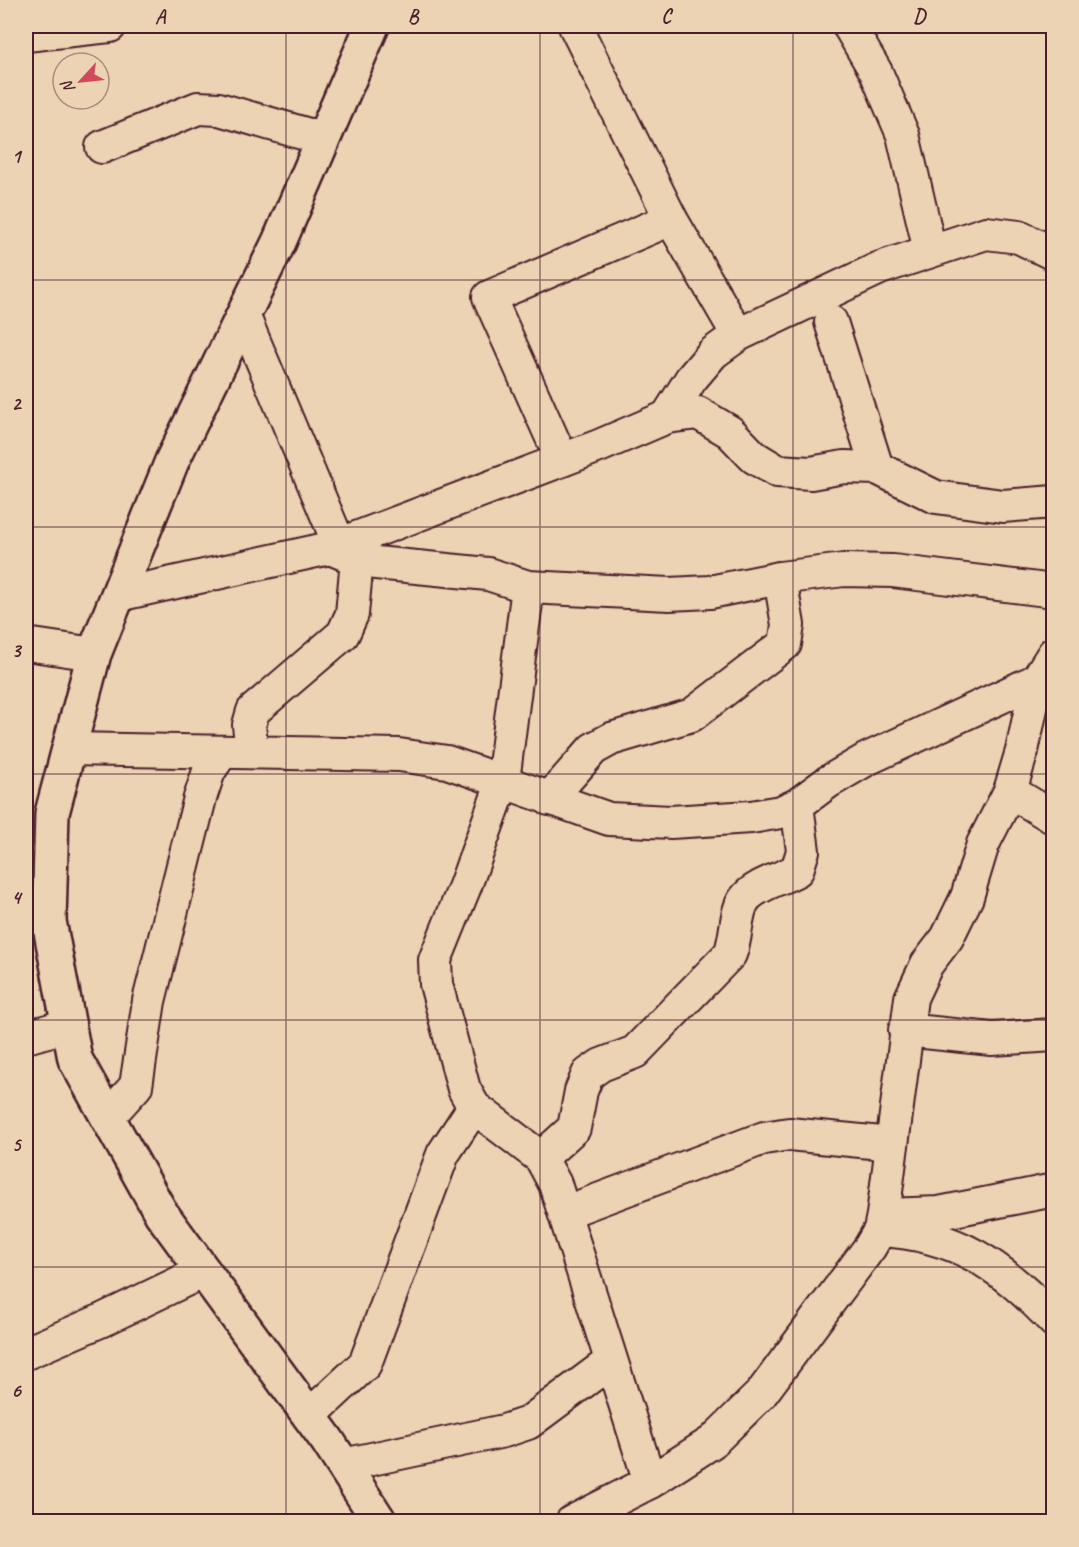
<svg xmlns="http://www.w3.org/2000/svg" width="1079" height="1547" viewBox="0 0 1079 1547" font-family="Caveat,sans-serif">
	<rect width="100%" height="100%" fill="#ebd3b3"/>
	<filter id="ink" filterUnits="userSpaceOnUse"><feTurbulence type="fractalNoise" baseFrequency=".0167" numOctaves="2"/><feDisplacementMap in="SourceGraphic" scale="12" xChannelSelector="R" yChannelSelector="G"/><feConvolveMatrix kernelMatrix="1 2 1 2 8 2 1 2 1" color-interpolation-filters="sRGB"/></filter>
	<g filter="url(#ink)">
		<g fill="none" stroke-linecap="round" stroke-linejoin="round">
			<defs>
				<g id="minor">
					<path d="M575,26L671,219L738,335"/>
					<path d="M849,26L876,72L903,135L930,251"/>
					<path d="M26,35L110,26"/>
					<path d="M102,147L198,108L219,109L323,139"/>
					<path d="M243,315L339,544"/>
					<path d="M831,322L877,468"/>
					<path d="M667,417L691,379L713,353L738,335L880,268L986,233L1019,237L1054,254"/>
					<path d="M562,460L489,297L671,219"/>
					<path d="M330,548L357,559L376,563L488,574L528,587L669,594L710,592L780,578L844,570L893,571L1054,591"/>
					<path d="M528,587L503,781L465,886L435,960L436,984L464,1089L474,1107L541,1158L555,1184L650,1482"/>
					<path d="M118,595L330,548L599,446L667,417L698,413L730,432L754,457L777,471L811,473L844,467L877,468L936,497L1003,506L1054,502"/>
					<path d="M26,644L94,654"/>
					<path d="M69,749L399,755L447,762L609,819L671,822L751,817L781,812L797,805L828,782L867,759L1037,680"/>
					<path d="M252,752L249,725L253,711L343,634L352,614L357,559"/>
					<path d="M1010,791L1054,818"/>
					<path d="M549,799L593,749L611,739L692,715L785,644L788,625L780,578"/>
					<path d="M905,1030L992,1039L1054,1035"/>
					<path d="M26,1037L69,1025"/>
					<path d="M108,1117L136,1086L149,1001L200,798L209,771L222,752"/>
					<path d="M541,1158L574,1128L581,1091L588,1074L601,1065L635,1052L730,954C737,938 735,913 744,900C754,885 781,879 797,870L803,851L797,805"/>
					<path d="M566,1212L764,1138L789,1134L892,1144"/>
					<path d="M886,1215L939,1213L1054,1190"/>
					<path d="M880,1230C957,1234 1002,1266 1054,1321"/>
					<path d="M26,1353L100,1321L204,1271"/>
					<path d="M309,1416L365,1364L443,1154L474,1107"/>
					<path d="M343,1465L504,1431L528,1423L610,1362"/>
					<path d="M572,1522L650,1482L712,1442L761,1394L870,1247L880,1230L883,1215L911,998L927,964L947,938L967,897L983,844L1010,791L1022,751L1037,680L1054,653"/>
				</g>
				<path id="major" d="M372,26L279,242L172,461L94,654L52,813L49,921L75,1059L161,1213L327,1440L380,1522"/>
			</defs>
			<use href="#minor" stroke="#4a1f2b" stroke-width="36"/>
			<use href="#major" stroke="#4a1f2b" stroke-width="38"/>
			<use href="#minor" stroke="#ebd3b3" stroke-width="32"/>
			<use href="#major" stroke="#ebd3b3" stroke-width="33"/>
		</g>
	</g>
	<path fill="none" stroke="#4a1f2b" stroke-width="1.5" stroke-opacity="0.55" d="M286,26V1522M540,26V1522M793,26V1522M26,280H1054M26,527H1054M26,774H1054M26,1020H1054M26,1267H1054"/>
	<rect width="1079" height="1547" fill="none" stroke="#ebd3b3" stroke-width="66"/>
	<g transform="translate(81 81) rotate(243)"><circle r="28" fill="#ebd3b3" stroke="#ab8b7d" stroke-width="1.5"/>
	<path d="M0-4.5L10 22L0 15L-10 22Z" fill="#d1495b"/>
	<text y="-9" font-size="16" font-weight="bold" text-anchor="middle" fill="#4a1f2b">N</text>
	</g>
	<rect x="33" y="33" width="1013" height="1481" fill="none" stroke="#4a1f2b" stroke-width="2"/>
	<g font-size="20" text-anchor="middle" font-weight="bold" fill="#4a1f2b">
		<text x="160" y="23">A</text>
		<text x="413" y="23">B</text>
		<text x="666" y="23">C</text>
		<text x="919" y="23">D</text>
		<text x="16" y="163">1</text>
		<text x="16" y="410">2</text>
		<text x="16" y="657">3</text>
		<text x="16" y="904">4</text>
		<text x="16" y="1151">5</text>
		<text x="16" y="1397">6</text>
	</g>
</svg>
